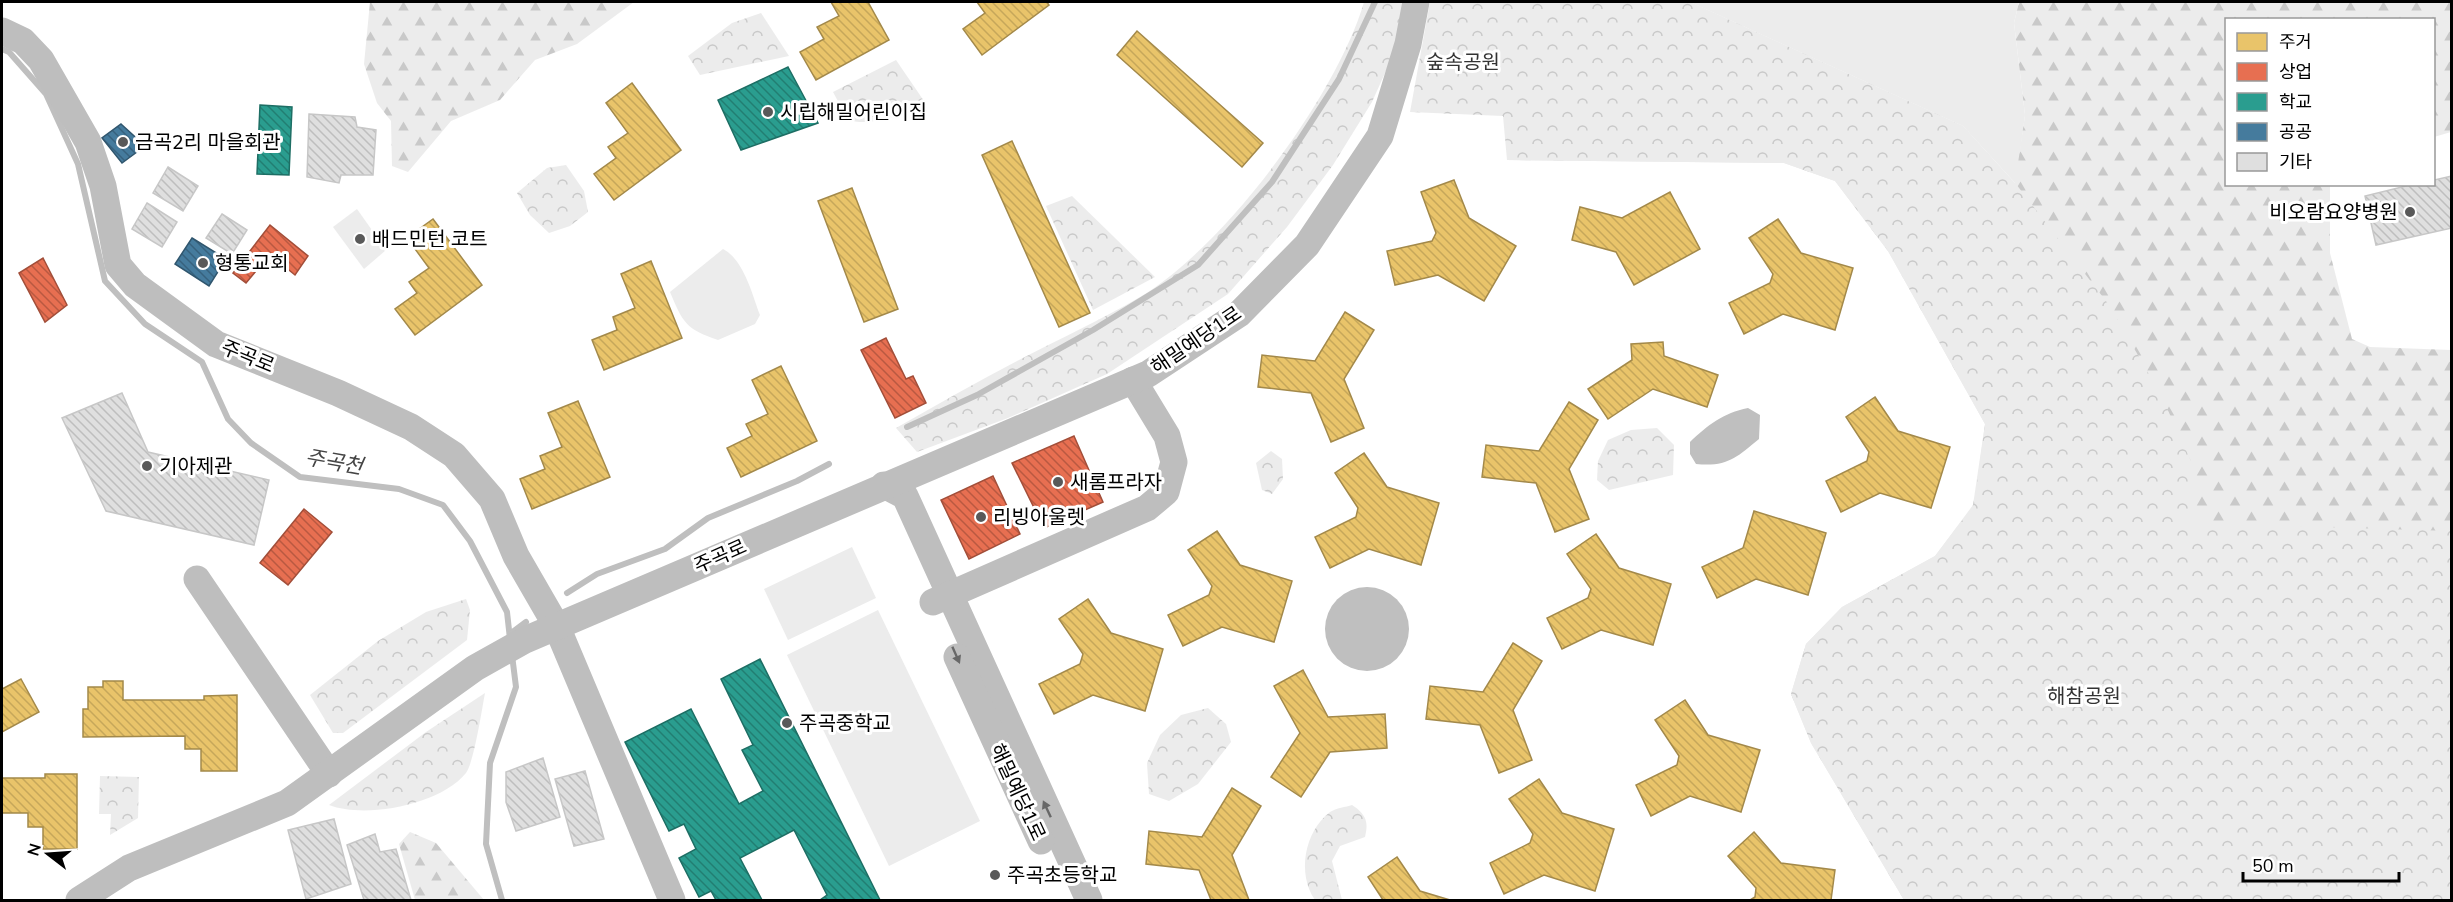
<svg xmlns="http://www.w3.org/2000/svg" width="2453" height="902" viewBox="0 0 2453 902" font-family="'Nunito Sans','Noto Sans KR',sans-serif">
	<defs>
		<pattern id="forest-firs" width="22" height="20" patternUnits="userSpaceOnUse" patternTransform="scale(1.5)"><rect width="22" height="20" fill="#ececec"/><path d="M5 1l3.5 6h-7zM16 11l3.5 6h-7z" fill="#c9c9c9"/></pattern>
		<pattern id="park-crowns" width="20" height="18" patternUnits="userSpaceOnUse" patternTransform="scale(1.5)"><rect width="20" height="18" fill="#ececec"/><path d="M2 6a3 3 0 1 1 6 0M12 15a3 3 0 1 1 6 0" fill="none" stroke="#c9c9c9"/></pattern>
		<pattern id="homes-back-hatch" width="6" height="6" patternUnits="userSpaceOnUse" patternTransform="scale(1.5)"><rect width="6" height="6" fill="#e9c46a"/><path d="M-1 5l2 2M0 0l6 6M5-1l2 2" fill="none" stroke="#c6a75a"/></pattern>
		<pattern id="shops-back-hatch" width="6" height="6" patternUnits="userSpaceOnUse" patternTransform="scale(1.5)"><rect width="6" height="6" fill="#e76f51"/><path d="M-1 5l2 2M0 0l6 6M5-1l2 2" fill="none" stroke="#b95941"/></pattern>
		<pattern id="schools-back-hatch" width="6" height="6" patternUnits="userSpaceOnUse" patternTransform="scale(1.5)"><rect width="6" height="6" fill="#2a9d8f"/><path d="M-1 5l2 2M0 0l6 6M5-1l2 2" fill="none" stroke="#227e72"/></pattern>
		<pattern id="public-back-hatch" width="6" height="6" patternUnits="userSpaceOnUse" patternTransform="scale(1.5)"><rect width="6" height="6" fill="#457b9d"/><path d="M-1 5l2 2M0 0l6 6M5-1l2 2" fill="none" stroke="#37627e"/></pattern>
		<pattern id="building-back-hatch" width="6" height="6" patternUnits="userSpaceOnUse" patternTransform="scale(1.5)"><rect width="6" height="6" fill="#dfdfdf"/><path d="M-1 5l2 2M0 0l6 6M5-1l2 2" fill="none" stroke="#bebebe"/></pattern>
	</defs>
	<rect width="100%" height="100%" fill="#fff"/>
	<g fill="#ececec">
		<path d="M1690,2H2019L2014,23L2025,115L2016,184L1963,126Z"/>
		<path d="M357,209L386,250L364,269L333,227Z"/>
		<path d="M723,249C744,260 752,294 760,315L755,324L718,340C686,329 683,323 670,292Z"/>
		<path d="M852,547L876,598L788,640L764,589Z"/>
		<path d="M878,610L980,821L889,866L787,655Z"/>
	</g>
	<g fill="url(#forest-firs)">
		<path d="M370,2H634L577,44L535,60L500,100L451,121L408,172L392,166L391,121L377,103L364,64Z"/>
		<path d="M1690,2L1963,126L2015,184L2025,115L2014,23L2019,2H2451V132L2434,137V20H2226V184L2330,185V253L2352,339L2370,347L2451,350V900H1904L1811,743L1791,694L1806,644L1842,607L1935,556L1973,505L1985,424L1888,251L1835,181L1784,163L1507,160Z"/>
		<path d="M410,832L436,843L484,900H415L399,844Z"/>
	</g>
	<g fill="url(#park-crowns)">
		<path d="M1364,2H1405L1398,44L1372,102L1333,165L1287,227L1228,294L1107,374L1008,418L917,452L896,428C937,405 978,381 1019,360C1059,339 1101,320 1140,297C1225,247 1337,95 1364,2Z"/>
		<path d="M1430,2H1690L1963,126L2016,184L2109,305L2161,395L2191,461L2192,523L2451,531V900H1904L1811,743L1791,694L1806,644L1842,607L1935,556L1974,505L1985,424L1888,251L1835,181L1784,163L1507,160L1503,116L1410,112Z"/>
		<path d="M761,13L789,56L700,75L688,56L732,23Z"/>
		<path d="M896,60L924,101C906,115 871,127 848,120L833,92Z"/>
		<path d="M566,165L584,191L588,212L570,226L549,233L530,215L517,193L547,168Z"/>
		<path d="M1072,196L1155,277L1093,310L1046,206Z"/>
		<path d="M1657,428L1674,445L1673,475L1609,490L1597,480L1598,461L1608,440L1631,430Z"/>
		<path d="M1271,451L1282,459L1283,479L1272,494L1262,490L1256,463Z"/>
		<path d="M466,599L470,610L467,640L343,733H333L310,695L378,641L426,612Z"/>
		<path d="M485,693C482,709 474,762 466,773C440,805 365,819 329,805L426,732Z"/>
		<path d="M1208,708L1226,724L1231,742L1198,784L1169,801L1149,794L1147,763L1160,735L1181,715Z"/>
		<path d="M100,776L139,777L138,818L110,835L111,814H99Z"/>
		<path d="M1352,805C1366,814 1369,822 1365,837L1340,846L1332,861L1342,900H1315C1297,874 1304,832 1330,812C1336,808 1346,807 1352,805Z"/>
	</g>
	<g fill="#bfbfbf">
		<path d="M1748,408L1760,415L1759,439C1736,458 1727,467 1696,464L1690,454V442C1708,425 1723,413 1748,408Z"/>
		<circle cx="1367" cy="629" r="42"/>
	</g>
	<g fill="url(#homes-back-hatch)" stroke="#a3894a" stroke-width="1.5">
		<path d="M831,2H868L889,40L816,80L800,52L824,39L817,27L839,16Z"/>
		<path d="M977,2H1047L1049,5L982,55L963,29L985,13Z"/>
		<path d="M1137,31L1263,143L1242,167L1117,55Z"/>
		<path d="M632,83L681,150L614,200L594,174L616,158L608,147L628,133L606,103Z"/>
		<path d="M1012,141L1090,313L1059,327L982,155Z"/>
		<path d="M1454,180L1469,218L1516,246L1484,301L1438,275L1395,285L1387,251L1432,241L1436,233L1421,192Z"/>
		<path d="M852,188L898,309L864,322L818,201Z"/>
		<path d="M1670,192L1700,249L1634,285L1616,252L1572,240L1580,207L1622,218Z"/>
		<path d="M433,219L482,285L415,335L395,309L417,293L409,282L429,268L407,238Z"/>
		<path d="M1778,219L1801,253L1853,268L1835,330L1783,314L1744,334L1729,303L1770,283L1773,274L1749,238Z"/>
		<path d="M651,261L682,338L604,370L592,340L617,330L613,317L635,308L621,274Z"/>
		<path d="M1345,312L1374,330L1344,379L1364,428L1331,442L1311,393L1258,387L1262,355L1315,361Z"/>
		<path d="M1663,342L1664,356L1718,375L1707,407L1653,389L1608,419L1588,389L1632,360L1631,344Z"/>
		<path d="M781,366L817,441L741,477L727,448L752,436L746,424L768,414L752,380Z"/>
		<path d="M1875,397L1898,431L1950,447L1931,508L1880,493L1841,512L1826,481L1867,461L1869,452L1846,417Z"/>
		<path d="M578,401L610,477L532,509L520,479L545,469L540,456L562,447L548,413Z"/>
		<path d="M1569,402L1598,420L1569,469L1589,519L1555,532L1536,483L1482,477L1486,445L1539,451Z"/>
		<path d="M1364,453L1387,487L1439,503L1421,565L1369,549L1330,568L1315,537L1356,517L1358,508L1335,473Z"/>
		<path d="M1754,511L1826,533L1808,595L1756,579L1717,598L1702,567L1743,548Z"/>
		<path d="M1217,531L1240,565L1292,581L1274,642L1222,627L1183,646L1168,615L1209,595L1212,586L1188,550Z"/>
		<path d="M1596,534L1619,568L1671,584L1653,645L1601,630L1562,649L1547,618L1588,598L1591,589L1567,554Z"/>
		<path d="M1088,599L1111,633L1163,649L1145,711L1093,695L1054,714L1039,684L1080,664L1083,654L1059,619Z"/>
		<path d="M1513,643L1542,661L1513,710L1532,760L1499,773L1480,725L1426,719L1430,686L1483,692Z"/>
		<path d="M1303,670L1328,717L1385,714L1387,748L1330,752L1301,797L1271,777L1300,733L1274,686Z"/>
		<path d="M21,679L39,712L2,732V689Z"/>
		<path d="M103,681H123V700H204V696L237,695V771H201V749H185V736L83,737V709H88V687H103Z"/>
		<path d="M1685,700L1708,735L1760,750L1741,812L1690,796L1651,816L1636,785L1677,765L1679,756L1655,720Z"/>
		<path d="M45,774H77V849H43V827H28V813H2V778H45Z"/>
		<path d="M1539,779L1562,813L1614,829L1595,891L1544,875L1504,894L1490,863L1530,843L1533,834L1509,799Z"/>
		<path d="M1232,788L1261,806L1232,855L1249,900H1211L1199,870L1146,864L1149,831L1202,837Z"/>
		<path d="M1754,832L1781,863L1835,870L1831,900H1750L1755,897L1756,888L1728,856Z"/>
		<path d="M1397,857L1420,891L1450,900H1383L1368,877Z"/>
	</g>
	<g fill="url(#shops-back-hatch)" stroke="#a24e39" stroke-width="1.5">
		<path d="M270,225L308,256L295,275L284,266L256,271L246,283L233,273Z"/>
		<path d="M43,258L67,305L45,322L19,273Z"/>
		<path d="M886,338L906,379L913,376L926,403L895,418L861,350Z"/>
		<path d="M1074,436L1103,502L1044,528L1012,463Z"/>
		<path d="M993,476L1020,534L969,559L941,500Z"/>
		<path d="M304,509L332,532L288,585L260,563Z"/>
	</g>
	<g fill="url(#schools-back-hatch)" stroke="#1d6e64" stroke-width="1.5">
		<path d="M788,67L818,123L741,150L718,100Z"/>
		<path d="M260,105L292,107L289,175L257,174Z"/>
		<path d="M760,659L880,900H820L827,895L794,830L740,858L762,900H716L711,891L699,897L679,858L696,849L684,824L669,831L625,742L691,709L739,804L763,791L742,750L753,745L721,679Z"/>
	</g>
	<g fill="url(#public-back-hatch)" stroke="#30566e" stroke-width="1.5">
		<path d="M121,124L145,146L122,163L102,138Z"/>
		<path d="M192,238L226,259L209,286L175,264Z"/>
	</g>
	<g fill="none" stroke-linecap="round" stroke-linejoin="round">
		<g stroke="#bfbfbf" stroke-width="6">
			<path d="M2,49L9,52L46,94L78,164L105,281L145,324L202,362L228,419L251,443L300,477L399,489L443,505L470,541L507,612L510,639"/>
			<path d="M907,427L977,395L1093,330L1198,265L1272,182L1339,79L1375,2"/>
			<path d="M567,593L597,574L665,549L708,518L797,481L829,464"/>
			<path d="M510,634L526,622"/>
			<path d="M502,900L486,844L490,763L516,687L512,655"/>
		</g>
	</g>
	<g fill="url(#building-back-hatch)" stroke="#c7c7c7" stroke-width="1.5">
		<path d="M309,114L355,117L357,127L376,130L373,175H341L339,183L307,177Z"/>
		<path d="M168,167L198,186L183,211L153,193Z"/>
		<path d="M2452,176V228L2376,245L2365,196L2414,184H2434V180Z"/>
		<path d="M147,203L177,222L162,247L132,229Z"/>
		<path d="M222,214L247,230L232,254L206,238Z"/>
		<path d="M122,393L148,452L269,480L254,545L106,511L62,418Z"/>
		<path d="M543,758L560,817L516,831L506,802V772Z"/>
		<path d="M585,771L604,839L574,846L555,779Z"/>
		<path d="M334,819L351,884L306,899L288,830Z"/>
		<path d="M375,834L380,852L396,849L411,900H364L347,845Z"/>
	</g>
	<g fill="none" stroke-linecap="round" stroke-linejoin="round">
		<g stroke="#bebebe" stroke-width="27">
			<path d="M2,31L23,41L41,60L88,142L103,186L118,265L135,285L216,344L338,393L411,427L454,455L492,499L516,556L557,627L672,900"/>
			<path d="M884,485L905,496L1089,900"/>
			<path d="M197,579L329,774"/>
			<path d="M933,602L1147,508L1166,492L1174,462L1167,436L1133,380"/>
			<path d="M957,657L1041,841"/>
			<path d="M79,900L129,868L287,803L475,668L525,640L1148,374L1239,314L1307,245L1380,136L1408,44L1416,2"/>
		</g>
	</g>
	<defs><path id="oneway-solid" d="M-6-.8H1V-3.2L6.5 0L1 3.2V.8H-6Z" transform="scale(1.5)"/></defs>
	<g fill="#686868">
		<use href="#oneway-solid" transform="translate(956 655) rotate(66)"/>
		<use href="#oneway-solid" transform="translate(1047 809) rotate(-115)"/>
	</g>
	<g fill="#595959" stroke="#fff" stroke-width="2">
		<circle cx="768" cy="112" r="6"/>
		<circle cx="123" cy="142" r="6"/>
		<circle cx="2410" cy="212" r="6"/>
		<circle cx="360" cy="239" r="6"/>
		<circle cx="203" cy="263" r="6"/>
		<circle cx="147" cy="466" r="6"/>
		<circle cx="1058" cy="482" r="6"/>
		<circle cx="981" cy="517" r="6"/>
		<circle cx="787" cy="723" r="6"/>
		<circle cx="995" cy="875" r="6"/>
	</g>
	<g text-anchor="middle" stroke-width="6" stroke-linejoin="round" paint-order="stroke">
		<g font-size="20" fill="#333" stroke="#fff">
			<text x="1463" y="69">숲속공원</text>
			<text x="2084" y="703">해참공원</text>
		</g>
		<g font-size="20" fill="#000" stroke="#fff" text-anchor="start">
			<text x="780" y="119">시립해밀어린이집</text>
			<text x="135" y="149">금곡2리 마을회관</text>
			<text x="2398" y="219" text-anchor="end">비오람요양병원</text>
			<text x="372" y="246">배드민턴 코트</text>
			<text x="215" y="270">형통교회</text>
			<text x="159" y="473">기아제관</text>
			<text x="1070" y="489">새롬프라자</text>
			<text x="993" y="524">리빙아울렛</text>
			<text x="799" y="730">주곡중학교</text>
			<text x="1007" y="882">주곡초등학교</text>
		</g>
		<g font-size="20" fill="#000" stroke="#fff">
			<text transform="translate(1196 340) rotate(-34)" y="7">해밀예당1로</text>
			<text transform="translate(248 356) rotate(22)" y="7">주곡로</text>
			<text transform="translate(720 556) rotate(-24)" y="7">주곡로</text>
			<text transform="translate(1018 792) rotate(65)" y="7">해밀예당1로</text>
		</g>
		<g font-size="21" font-style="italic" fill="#444" stroke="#fff">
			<text transform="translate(334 462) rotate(10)" y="7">주곡천</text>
		</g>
	</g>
	<rect width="2453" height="902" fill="none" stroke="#000000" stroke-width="6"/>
	<rect x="2225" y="18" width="210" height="168" fill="#ffffff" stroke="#999999" stroke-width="1.5"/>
	<rect x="2237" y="33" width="30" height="18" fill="#e9c46a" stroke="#999999" stroke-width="1.5"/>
	<text x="2279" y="48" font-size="18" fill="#000000">주거</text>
	<rect x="2237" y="63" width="30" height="18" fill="#e76f51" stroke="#999999" stroke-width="1.5"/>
	<text x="2279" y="78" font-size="18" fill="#000000">상업</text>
	<rect x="2237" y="93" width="30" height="18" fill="#2a9d8f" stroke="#999999" stroke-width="1.5"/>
	<text x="2279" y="108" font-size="18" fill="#000000">학교</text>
	<rect x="2237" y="123" width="30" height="18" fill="#457b9d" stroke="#999999" stroke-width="1.5"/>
	<text x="2279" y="138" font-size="18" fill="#000000">공공</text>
	<rect x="2237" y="153" width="30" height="18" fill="#dfdfdf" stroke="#999999" stroke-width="1.5"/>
	<text x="2279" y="168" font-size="18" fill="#000000">기타</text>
	<g transform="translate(48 854) rotate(287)" stroke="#ffffff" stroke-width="4.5" paint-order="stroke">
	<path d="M0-4.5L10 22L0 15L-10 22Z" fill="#000000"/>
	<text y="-9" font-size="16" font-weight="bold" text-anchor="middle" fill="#000000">N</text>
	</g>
	<path d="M2243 872v9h156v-9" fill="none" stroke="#000000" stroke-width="3"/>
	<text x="2252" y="872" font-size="18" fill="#000000" stroke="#ffffff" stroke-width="4.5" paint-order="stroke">50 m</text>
</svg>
